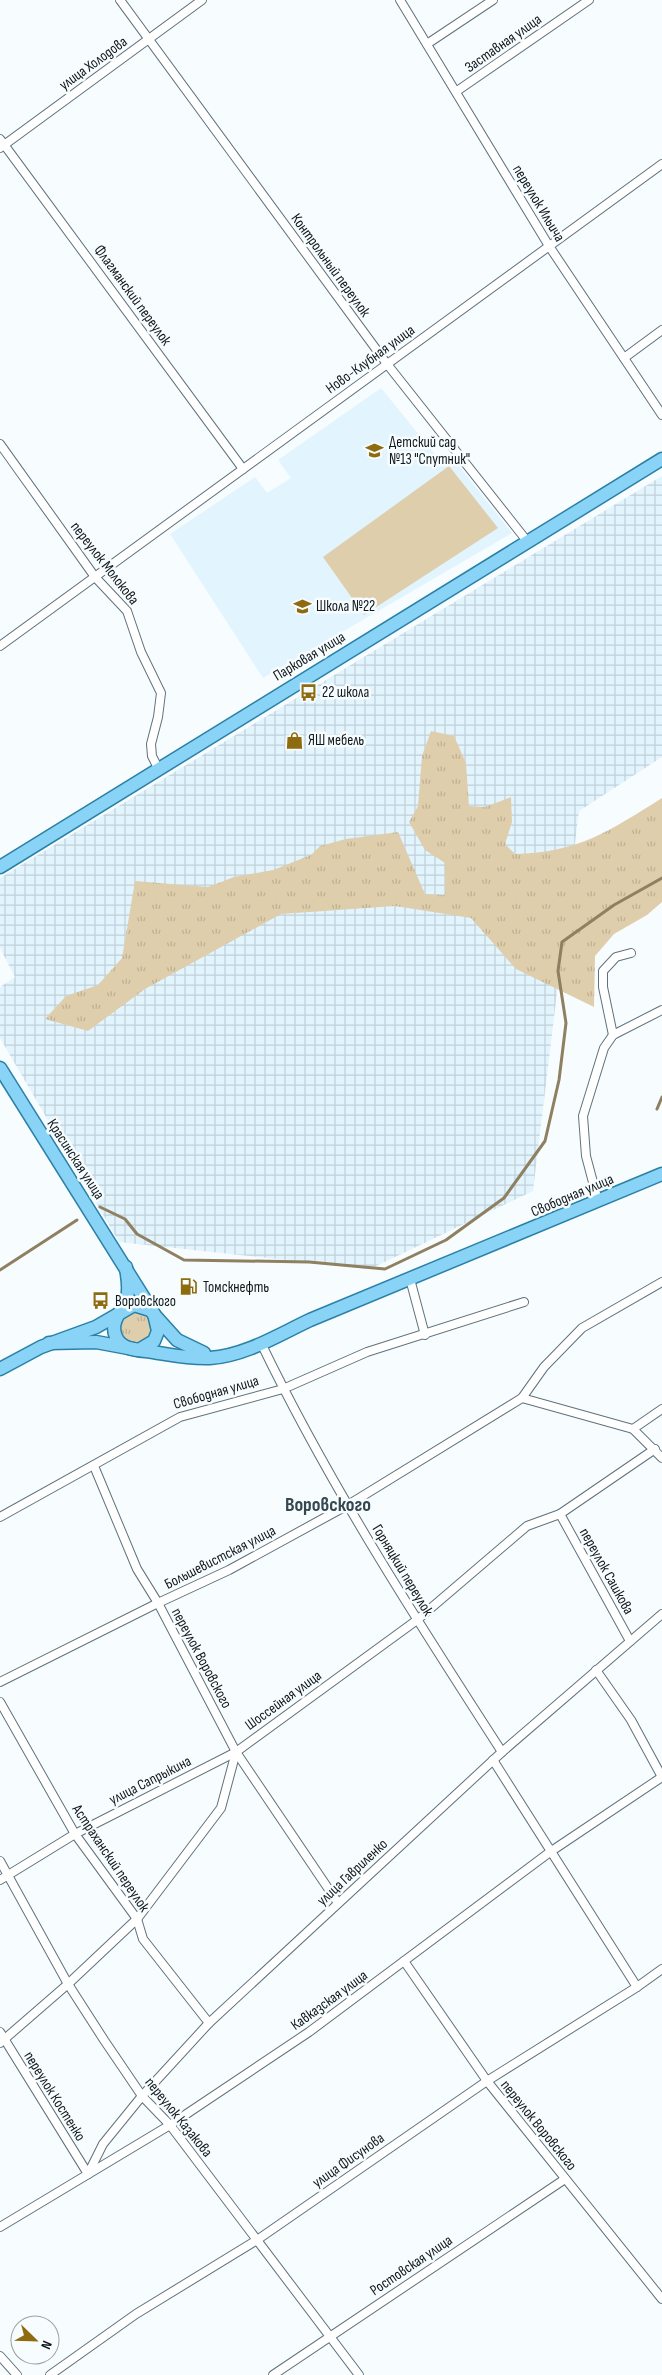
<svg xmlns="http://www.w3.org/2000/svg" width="662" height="2375" viewBox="0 0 662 2375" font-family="'Sofia Sans Condensed',sans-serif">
	<defs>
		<pattern id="industrial-grid" width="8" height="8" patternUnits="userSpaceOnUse" patternTransform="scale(1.25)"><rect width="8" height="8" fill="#e2f4fe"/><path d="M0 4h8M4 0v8" fill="none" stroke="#c1d0d9"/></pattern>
		<pattern id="grass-tufts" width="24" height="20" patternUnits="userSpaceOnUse" patternTransform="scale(1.25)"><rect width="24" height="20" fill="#dfceac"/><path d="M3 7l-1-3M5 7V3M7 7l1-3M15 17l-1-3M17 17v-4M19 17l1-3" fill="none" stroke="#beb093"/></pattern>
	</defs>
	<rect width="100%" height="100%" fill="#f7fcfe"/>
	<path fill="#e2f4fe" d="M381,388L442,463L452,457L512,533L263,678L170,534L255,477L267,493L291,478L278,460Z"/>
	<path fill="url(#industrial-grid)" d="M662,476V757L579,811L533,1191L370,1269L119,1242L0,1038V987L15,977L0,948V878Z"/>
	<g fill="url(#grass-tufts)">
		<path d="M431,731L454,736L466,763L469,806L485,807L511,797L512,822L505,844L515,854C578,853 611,830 662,798V902L647,915L614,934L595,956L594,1007L516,969L471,918L395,906L281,914L145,989L88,1031L45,1019L66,996L98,985L122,958L135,881L208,887L234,877L273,870L311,855L320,846L346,839L398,832L425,894L445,895V863L425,850L409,822L418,806L422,756Z"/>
		<circle cx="136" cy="1328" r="15"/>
	</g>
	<path fill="#dfceac" d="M449,466L498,528L364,615L323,557Z"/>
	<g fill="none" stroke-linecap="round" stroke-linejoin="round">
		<g stroke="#8e8060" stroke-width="3">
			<path d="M657,1109L662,1097"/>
			<path d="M100,1207L125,1219L137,1234L184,1260L309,1262L385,1269L446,1240L504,1198L545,1141L559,1080L566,1023L558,971L562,942L614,905L662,878"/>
			<path d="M0,1270L77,1220"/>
		</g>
		<defs>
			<g id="street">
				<path d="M120,0L387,364L527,541"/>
				<path d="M400,0L549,246L662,415"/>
				<path d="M427,44L493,0"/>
				<path d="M457,91L589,0"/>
				<path d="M0,139L243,469"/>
				<path d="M0,148L202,0"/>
				<path d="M624,358L662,330"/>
				<path d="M0,444L95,577L127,611L141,652L161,693L158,717L151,744L152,756L158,768"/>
				<path d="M0,646L662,164"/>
				<path d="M613,1035L603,987V971L616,957L631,953"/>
				<path d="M598,1201L586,1156L583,1116L604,1048L613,1035L662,1010"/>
				<path d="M410,1279L425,1335"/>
				<path d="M261,1343C330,1486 416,1619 502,1752"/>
				<path d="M522,1398L633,1429L662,1458"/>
				<path d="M633,1429L662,1409"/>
				<path d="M94,1466L137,1569L158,1603L236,1752L338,1903"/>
				<path d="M560,1514L630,1641"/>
				<path d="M0,1517L180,1417L283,1389L367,1352L524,1302"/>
				<path d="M596,1670L631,1720L662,1777"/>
				<path d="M0,1682L158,1603L229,1570L348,1505L522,1398L544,1367L582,1328L662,1282"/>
				<path d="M0,1702L75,1834L137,1919L143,1939L209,2023"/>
				<path d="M493,1760L637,1987"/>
				<path d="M0,1861L68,1984L104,2040L142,2096L170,2125L359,2375"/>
				<path d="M0,1880L75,1834L236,1752L417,1620L527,1526L560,1514L655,1449"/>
				<path d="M404,1961L487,2081L662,2299"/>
				<path d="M0,2032L88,2174"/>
				<path d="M0,2043L68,1984L137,1919L221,1808L236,1752"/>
				<path d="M88,2174L103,2144L142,2096L209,2023L502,1752L662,1614"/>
				<path d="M0,2227L170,2125L309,2032L550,1852L662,1777"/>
				<path d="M0,2356L17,2375"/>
				<path d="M50,2375L136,2314L257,2240L487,2081L637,1987L662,1969"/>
				<path d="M273,2375L565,2179"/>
			</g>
			<g id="primary">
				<path d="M0,867L662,459"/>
				<path d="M0,1068L154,1314L158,1331L154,1341L139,1350L96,1342L49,1343"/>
				<path d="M126,1267C127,1277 130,1287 127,1298C123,1311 109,1321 116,1337C122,1351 140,1350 153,1352C172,1355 191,1359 210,1358C245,1356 280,1334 310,1320L662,1174"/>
				<path d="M0,1369L41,1347L96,1327L134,1305L150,1310L177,1340L204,1353"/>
			</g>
		</defs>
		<use href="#street" stroke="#5f727d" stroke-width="10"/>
		<use href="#primary" stroke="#2b80a6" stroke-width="15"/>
		<use href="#street" stroke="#fff" stroke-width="8"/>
		<use href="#primary" stroke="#89d4f6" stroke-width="12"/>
	</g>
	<defs>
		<symbol id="school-bare" viewBox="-9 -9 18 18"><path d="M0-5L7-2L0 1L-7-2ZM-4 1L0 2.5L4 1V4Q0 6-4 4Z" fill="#8f6b10" stroke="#f7fcfe" stroke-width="2.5" paint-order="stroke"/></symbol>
		<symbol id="bus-bare" viewBox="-9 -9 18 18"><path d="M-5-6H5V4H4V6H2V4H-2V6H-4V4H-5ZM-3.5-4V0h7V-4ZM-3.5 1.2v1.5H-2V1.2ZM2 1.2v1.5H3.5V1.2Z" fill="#8f6b10" stroke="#f7fcfe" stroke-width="2.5" paint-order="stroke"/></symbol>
		<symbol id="shop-bare" viewBox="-9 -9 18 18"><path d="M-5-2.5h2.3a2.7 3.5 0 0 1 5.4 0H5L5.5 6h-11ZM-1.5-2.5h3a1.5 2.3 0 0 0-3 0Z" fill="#8f6b10" stroke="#f7fcfe" stroke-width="2.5" paint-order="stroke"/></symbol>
		<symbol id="fuel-bare" viewBox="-9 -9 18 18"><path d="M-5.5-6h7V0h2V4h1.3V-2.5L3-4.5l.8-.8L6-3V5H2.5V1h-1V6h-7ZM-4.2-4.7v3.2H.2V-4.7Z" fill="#8f6b10" stroke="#f7fcfe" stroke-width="2.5" paint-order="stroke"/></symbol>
	</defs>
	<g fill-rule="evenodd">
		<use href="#school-bare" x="362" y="438" width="25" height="25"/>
		<use href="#school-bare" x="290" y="594" width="25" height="25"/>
		<use href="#bus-bare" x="296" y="680" width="25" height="25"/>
		<use href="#shop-bare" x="282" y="728" width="25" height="25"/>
		<use href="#fuel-bare" x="176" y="1274" width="25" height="25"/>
		<use href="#bus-bare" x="88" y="1288" width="25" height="25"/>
	</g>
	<g text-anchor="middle" stroke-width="5" stroke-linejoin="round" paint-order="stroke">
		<g font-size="15" fill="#10181c" stroke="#f7fcfe">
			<text transform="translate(503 43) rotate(-35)" y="5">Заставная улица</text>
			<text transform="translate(93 63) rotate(-36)" y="5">улица Холодова</text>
			<text transform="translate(539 203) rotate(59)" y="5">переулок Ильича</text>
			<text transform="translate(331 265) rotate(54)" y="5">Контрольный переулок</text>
			<text transform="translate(133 295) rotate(54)" y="5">Флагманский переулок</text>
			<text transform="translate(370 359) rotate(-36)" y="5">Ново-Клубная улица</text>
			<text transform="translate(105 563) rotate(52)" y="5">переулок Молокова</text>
			<text transform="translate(309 656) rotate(-31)" y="5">Парковая улица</text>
			<text transform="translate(76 1159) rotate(57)" y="5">Красинская улица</text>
			<text transform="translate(572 1195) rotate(-23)" y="5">Свободная улица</text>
			<text transform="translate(216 1392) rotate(-16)" y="5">Свободная улица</text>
			<text transform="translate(220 1557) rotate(-27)" y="5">Большевистская улица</text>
			<text transform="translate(403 1570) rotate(59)" y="5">Горняцкий переулок</text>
			<text transform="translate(607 1571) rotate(61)" y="5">переулок Сашкова</text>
			<text transform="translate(202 1658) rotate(62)" y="5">переулок Воровского</text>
			<text transform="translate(283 1700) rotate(-36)" y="5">Шоссейная улица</text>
			<text transform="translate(150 1780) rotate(-27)" y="5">улица Сапрыкина</text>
			<text transform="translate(111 1858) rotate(56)" y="5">Астраханский переулок</text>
			<text transform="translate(352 1872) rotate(-43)" y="5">улица Гавриленко</text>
			<text transform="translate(329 2000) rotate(-36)" y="5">Кавказская улица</text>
			<text transform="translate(55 2096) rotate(58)" y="5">переулок Костенко</text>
			<text transform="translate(179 2117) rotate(51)" y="5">переулок Казакова</text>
			<text transform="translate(539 2125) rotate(51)" y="5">переулок Воровского</text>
			<text transform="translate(348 2160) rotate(-35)" y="5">улица Фисунова</text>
			<text transform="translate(411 2265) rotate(-34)" y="5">Ростовская улица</text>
		</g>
		<g font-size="15" fill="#10181c" stroke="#f7fcfe" text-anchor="start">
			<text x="389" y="447">Детский сад<tspan x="389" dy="17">№13 "Спутник"</tspan></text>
			<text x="316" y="611">Школа №22</text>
			<text x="322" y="697">22 школа</text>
			<text x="308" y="745">ЯШ мебель</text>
			<text x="203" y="1292">Томскнефть</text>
			<text x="115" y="1306">Воровского</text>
		</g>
		<g font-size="20" font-weight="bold" fill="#354751" stroke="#f7fcfe">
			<text x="328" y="1511">Воровского</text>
		</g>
	</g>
	<g transform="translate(35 2340) rotate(113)"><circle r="24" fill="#f7fcfe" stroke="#9ba1a4"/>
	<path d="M0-4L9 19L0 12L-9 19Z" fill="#8f6b10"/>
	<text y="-8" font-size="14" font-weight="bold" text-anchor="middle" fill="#10181c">N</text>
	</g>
</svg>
